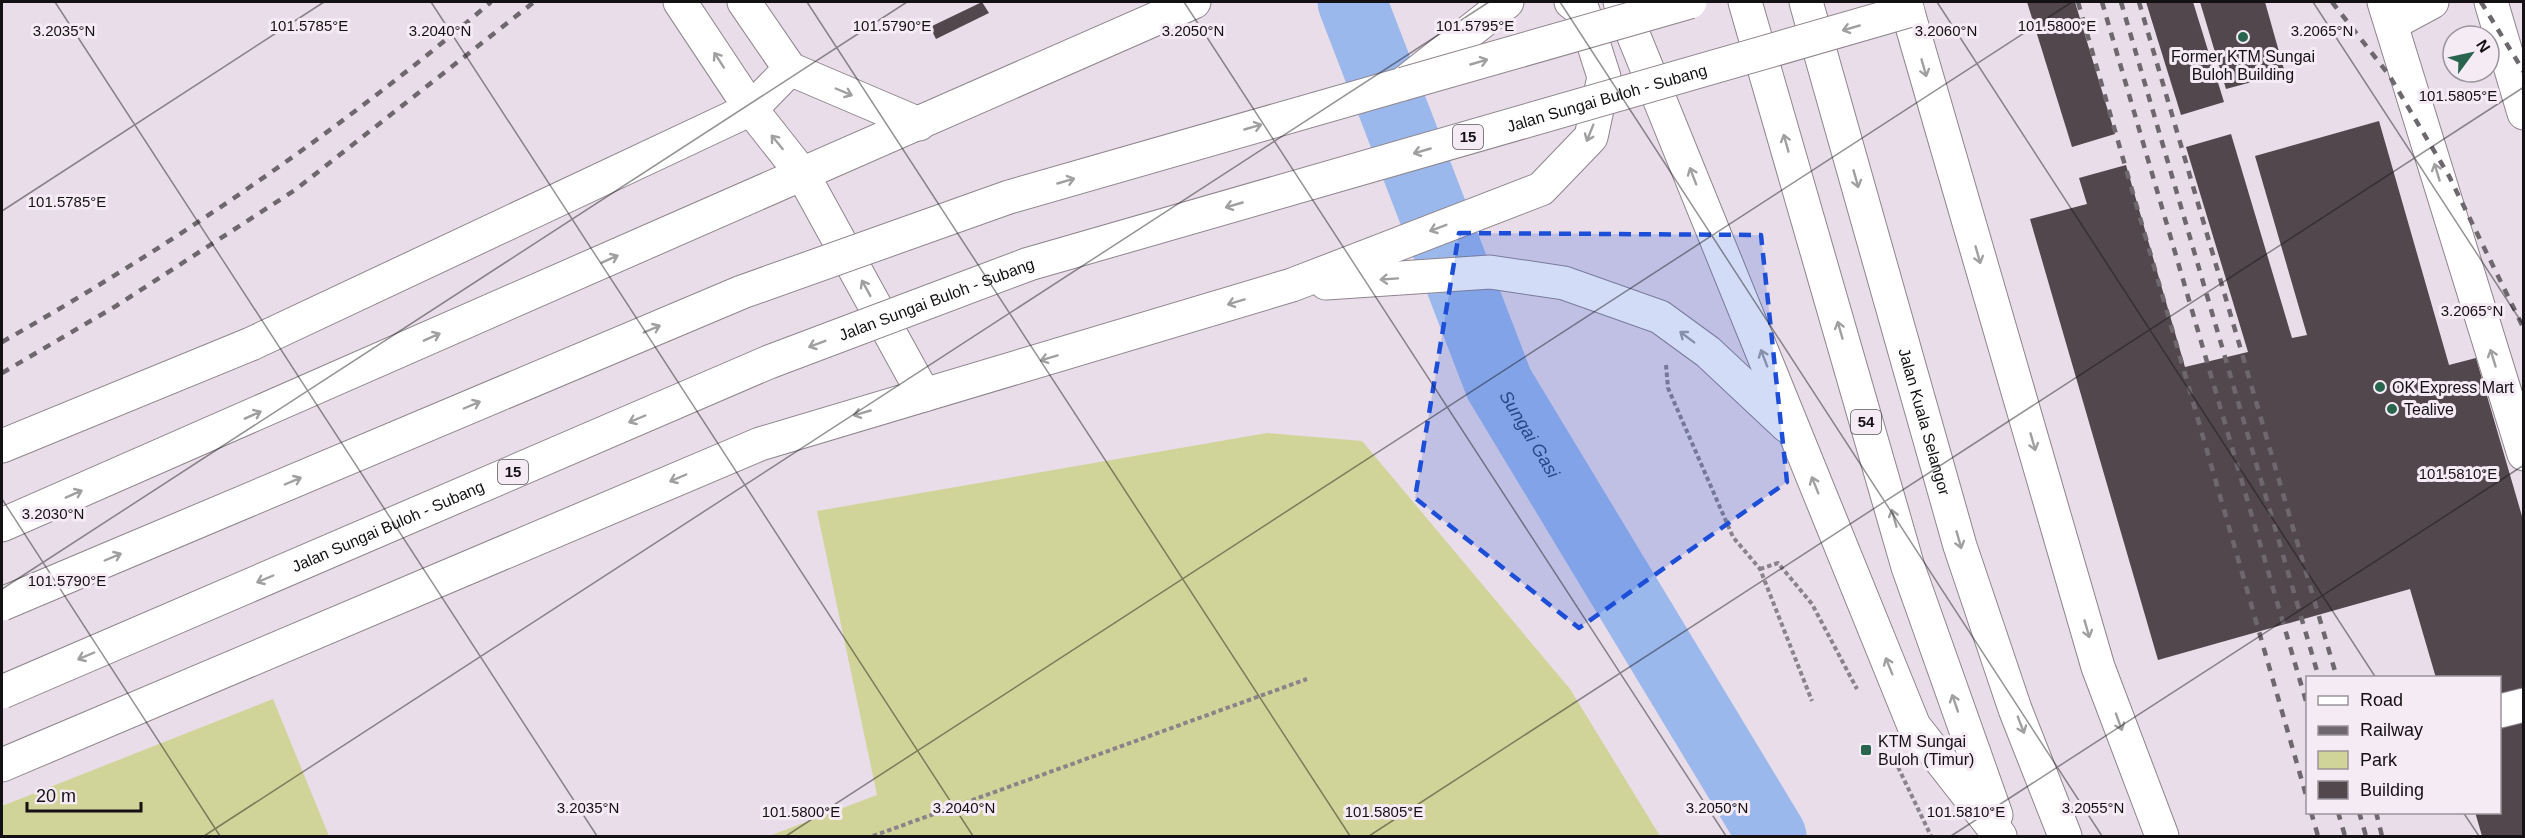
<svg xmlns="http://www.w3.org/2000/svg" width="2525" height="838" viewBox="0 0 2525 838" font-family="Helvetica,sans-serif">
	<rect width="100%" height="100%" fill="#e8dde8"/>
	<g fill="#d1d498">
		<path d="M1267,433L1362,441L1570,689L1660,836H769L877,795L817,511Z"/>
		<path d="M273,699L329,836H2V806Z"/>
	</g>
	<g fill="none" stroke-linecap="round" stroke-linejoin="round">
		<path stroke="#9bb8ed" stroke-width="69" id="s1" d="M1352,2L1499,384L1772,836"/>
	</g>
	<g fill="#52474d">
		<path d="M982,2L989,13L936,39L930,27Z"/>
		<path d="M2027,2H2075L2115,134L2072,147Z"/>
		<path d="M2146,2H2193L2224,102L2181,115Z"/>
		<path d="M2200,2H2265L2285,73L2226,89Z"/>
		<path d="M2379,121L2449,365L2476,358L2524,523V836H2482L2475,812H2500V678H2436L2410,589L2158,660L2030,219L2087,204L2079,178L2126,165L2185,367L2248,352L2186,147L2231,134L2292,338L2307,335L2255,156Z"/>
	</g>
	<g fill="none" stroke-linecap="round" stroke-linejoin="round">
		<defs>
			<g id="minor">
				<path d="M680,2L751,109L803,175L924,395"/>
				<path d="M744,2L790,69L919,124"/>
				<path d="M2384,2L2524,454"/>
				<path d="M2491,2L2524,113"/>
				<path d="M2393,23L2432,2"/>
				<path d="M2,446L251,344L751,109L790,69"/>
				<path d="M2500,711L2524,705"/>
			</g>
			<g id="highway">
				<path d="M1620,2L1914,726L2000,836"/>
				<path d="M1745,2L1908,567L1996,815"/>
				<path id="s2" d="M1806,2L1960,546L2015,709L2065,836"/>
				<path d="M1905,2L2098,667L2162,836"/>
				<path d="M1009,197L1403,84L1507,2"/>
				<path d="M1326,283L1490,272L1564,283L1660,317L1708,352L1787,426"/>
				<path d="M2,525L1194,2"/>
				<path d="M2,765L760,444L1292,285L1541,189L1591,137L1604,77L1583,11L1571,2"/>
			</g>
		</defs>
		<use href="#minor" stroke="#8f858e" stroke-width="35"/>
		<use href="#highway" stroke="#8f858e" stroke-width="35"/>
		<g stroke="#8a838a" stroke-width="4" stroke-dasharray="4.5 3" stroke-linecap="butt">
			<path d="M1666,365L1668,388L1733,537L1760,569L1812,701"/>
			<path d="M1760,569L1778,563L1812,604L1857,689"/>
			<path d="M1898,767L1931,836"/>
			<path d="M873,836L1307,679"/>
		</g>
		<use href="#minor" stroke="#fff" stroke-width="33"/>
		<use href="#highway" stroke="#fff" stroke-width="33"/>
		<g stroke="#6e686e" stroke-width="4.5" stroke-dasharray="8 8" stroke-linecap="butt">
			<path d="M2078,2L2308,802"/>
			<path d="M2102,2L2308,708"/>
			<path d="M2121,2L2319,678"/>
			<path d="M2139,2L2337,678"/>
			<path d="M2332,2L2389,75L2449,176L2524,329"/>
			<path d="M2481,2L2524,72"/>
			<path d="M2,342C175,244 340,131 491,2"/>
			<path d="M2,373L116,306L295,190L534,2"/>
			<path d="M2311,812L2318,836"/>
			<path d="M2338,812L2345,836"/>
			<path d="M2359,812L2366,836"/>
			<path d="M2376,812L2382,836"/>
		</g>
		<defs>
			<g id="highway-bridge">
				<path d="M1403,84L1690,2"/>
				<path d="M2,604L742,292L1009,197"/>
				<path id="s3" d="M2,692L769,362L1029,264L1908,11"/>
			</g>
		</defs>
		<use href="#highway-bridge" stroke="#8f858e" stroke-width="35" stroke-linecap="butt"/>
		<use href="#highway-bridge" stroke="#fff" stroke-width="33"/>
	</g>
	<defs><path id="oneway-shaft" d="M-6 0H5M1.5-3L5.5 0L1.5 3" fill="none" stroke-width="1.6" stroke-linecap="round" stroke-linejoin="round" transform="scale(1.5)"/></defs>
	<g stroke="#a1a0a1">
		<use href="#oneway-shaft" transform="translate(1851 28) rotate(164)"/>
		<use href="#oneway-shaft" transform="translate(719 60) rotate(-123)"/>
		<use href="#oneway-shaft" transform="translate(1479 62) rotate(-16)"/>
		<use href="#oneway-shaft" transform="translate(1924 68) rotate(74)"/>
		<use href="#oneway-shaft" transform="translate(844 92) rotate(23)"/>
		<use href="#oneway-shaft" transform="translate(1253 127) rotate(-16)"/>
		<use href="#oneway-shaft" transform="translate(1590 133) rotate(112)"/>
		<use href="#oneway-shaft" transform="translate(777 142) rotate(-129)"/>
		<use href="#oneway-shaft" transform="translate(1786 143) rotate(-106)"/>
		<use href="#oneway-shaft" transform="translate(1422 151) rotate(164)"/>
		<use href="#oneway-shaft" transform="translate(2437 172) rotate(-107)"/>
		<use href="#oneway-shaft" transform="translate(1693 176) rotate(-111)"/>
		<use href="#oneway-shaft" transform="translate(1856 179) rotate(74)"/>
		<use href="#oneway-shaft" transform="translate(1066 181) rotate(-16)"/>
		<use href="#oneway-shaft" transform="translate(1234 205) rotate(164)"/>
		<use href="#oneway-shaft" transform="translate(1438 228) rotate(159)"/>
		<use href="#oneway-shaft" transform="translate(1978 255) rotate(74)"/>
		<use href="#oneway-shaft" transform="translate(610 259) rotate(-24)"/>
		<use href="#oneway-shaft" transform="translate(1389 279) rotate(176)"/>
		<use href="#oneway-shaft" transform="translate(866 288) rotate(-119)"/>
		<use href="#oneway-shaft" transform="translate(1236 302) rotate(163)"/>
		<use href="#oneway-shaft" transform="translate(652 329) rotate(-23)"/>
		<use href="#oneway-shaft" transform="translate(1840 330) rotate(-106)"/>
		<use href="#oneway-shaft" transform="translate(432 337) rotate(-24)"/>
		<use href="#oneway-shaft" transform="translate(1687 337) rotate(-143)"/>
		<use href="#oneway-shaft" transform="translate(817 344) rotate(159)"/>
		<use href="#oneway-shaft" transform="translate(1049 358) rotate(163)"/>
		<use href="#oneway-shaft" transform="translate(1764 358) rotate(-111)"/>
		<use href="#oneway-shaft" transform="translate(2493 358) rotate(-107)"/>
		<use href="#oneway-shaft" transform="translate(472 405) rotate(-23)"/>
		<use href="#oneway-shaft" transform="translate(862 413) rotate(164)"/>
		<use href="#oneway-shaft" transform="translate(253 415) rotate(-24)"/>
		<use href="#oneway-shaft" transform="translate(637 419) rotate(157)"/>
		<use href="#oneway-shaft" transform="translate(2033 442) rotate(74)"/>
		<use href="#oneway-shaft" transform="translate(678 478) rotate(157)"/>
		<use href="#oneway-shaft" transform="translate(293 481) rotate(-23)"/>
		<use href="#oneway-shaft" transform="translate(1815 485) rotate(-112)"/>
		<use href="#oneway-shaft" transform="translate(74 494) rotate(-24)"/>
		<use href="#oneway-shaft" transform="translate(1894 518) rotate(-106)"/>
		<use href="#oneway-shaft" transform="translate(1959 540) rotate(74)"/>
		<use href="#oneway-shaft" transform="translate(113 557) rotate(-23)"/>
		<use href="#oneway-shaft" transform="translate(265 579) rotate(157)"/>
		<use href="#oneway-shaft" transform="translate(2087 629) rotate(74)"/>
		<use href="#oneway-shaft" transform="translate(86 656) rotate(157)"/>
		<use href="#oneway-shaft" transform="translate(1889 666) rotate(-112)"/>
		<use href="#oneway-shaft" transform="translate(1955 703) rotate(-109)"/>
		<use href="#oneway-shaft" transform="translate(2119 722) rotate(70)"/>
		<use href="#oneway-shaft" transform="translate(2021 725) rotate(69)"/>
	</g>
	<path fill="#1d4ed8" fill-opacity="0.2" stroke="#1d4ed8" stroke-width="4.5" stroke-dasharray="12 8" stroke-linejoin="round" d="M1459,233L1761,235L1787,482L1579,628L1415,498Z"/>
	<path fill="none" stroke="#141114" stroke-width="1.5" stroke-opacity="0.45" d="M55,2L597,836M431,2L973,836M807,2L1350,836M1184,2L1726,836M1560,2L2102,836M1937,2L2376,678M2313,2L2524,326M2,211L324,2M2,499L220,836M2,589L907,2M2463,812L2479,836M204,836L1489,2M786,836L2072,2M1369,836L2524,87M1951,836L2524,465"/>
	<g fill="#29644f" stroke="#f5ebf5" stroke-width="2">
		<circle cx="2243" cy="37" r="6"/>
		<circle cx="2380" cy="387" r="6"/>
		<circle cx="2392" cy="409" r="6"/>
		<rect x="1860" y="744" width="12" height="12" rx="3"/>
	</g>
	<g text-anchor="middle" stroke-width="6" stroke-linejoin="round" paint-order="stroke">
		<g fill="#f5ebf5" stroke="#585258" stroke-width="1.5">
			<rect x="1453" y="125" width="30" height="24" rx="4.5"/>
			<rect x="1851" y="410" width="30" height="24" rx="4.5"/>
			<rect x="498" y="460" width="30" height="24" rx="4.5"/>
		</g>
		<g font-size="15" font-weight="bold" fill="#141114">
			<text x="1468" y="142">15</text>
			<text x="1866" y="427">54</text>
			<text x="513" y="477">15</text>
		</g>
		<g font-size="16" fill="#141114" stroke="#f5ebf5" text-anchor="start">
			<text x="2243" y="62" text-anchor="middle">Former KTM Sungai<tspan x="2243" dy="18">Buloh Building</tspan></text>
			<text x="2392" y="393">OK Express Mart</text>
			<text x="2404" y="415">Tealive</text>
			<text x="1878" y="747">KTM Sungai<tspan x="1878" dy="18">Buloh (Timur)</tspan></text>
		</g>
		<g font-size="16" fill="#141114" stroke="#f5ebf5">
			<text dy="6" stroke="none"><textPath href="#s3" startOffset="1714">Jalan Sungai Buloh - Subang</textPath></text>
			<text dy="6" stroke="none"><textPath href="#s3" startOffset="1014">Jalan Sungai Buloh - Subang</textPath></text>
			<text dy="6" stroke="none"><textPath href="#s2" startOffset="436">Jalan Kuala Selangor</textPath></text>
			<text dy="6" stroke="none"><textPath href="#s3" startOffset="420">Jalan Sungai Buloh - Subang</textPath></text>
		</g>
		<g font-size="18" font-style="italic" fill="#274888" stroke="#f5ebf5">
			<text dy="6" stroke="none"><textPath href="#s1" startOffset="468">Sungai Gasi</textPath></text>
		</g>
	</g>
	<g font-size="15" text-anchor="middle" fill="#141114" stroke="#f5ebf5" stroke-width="6" stroke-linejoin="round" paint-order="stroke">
		<text x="309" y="31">101.5785°E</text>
		<text x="892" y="31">101.5790°E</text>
		<text x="1475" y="31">101.5795°E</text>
		<text x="2057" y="31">101.5800°E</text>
		<text x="64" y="36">3.2035°N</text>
		<text x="2322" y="36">3.2065°N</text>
		<text x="440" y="36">3.2040°N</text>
		<text x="1193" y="36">3.2050°N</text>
		<text x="1946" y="36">3.2060°N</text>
		<text x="2458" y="101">101.5805°E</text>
		<text x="67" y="207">101.5785°E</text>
		<text x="2472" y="316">3.2065°N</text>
		<text x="2458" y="479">101.5810°E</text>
		<text x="53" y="519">3.2030°N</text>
		<text x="67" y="586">101.5790°E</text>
		<text x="588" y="813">3.2035°N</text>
		<text x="964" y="813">3.2040°N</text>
		<text x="1717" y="813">3.2050°N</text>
		<text x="2093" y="813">3.2055°N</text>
		<text x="801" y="817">101.5800°E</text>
		<text x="1384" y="817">101.5805°E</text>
		<text x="1966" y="817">101.5810°E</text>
	</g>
	<rect width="2525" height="838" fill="none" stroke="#141114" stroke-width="6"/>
	<rect x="2306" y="676" width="195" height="138" fill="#f5ebf5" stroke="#9b949b" stroke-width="1.5"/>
	<rect x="2318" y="696" width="30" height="9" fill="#ffffff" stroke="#9b949b" stroke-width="1.5"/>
	<text x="2360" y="706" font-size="18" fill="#141114">Road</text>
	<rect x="2318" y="726" width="30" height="9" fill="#6e686e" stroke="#9b949b" stroke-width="1.5"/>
	<text x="2360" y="736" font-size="18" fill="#141114">Railway</text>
	<rect x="2318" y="751" width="30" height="18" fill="#d1d498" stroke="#9b949b" stroke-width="1.5"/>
	<text x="2360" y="766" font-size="18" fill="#141114">Park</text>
	<rect x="2318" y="781" width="30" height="18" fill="#52474d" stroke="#9b949b" stroke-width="1.5"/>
	<text x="2360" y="796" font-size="18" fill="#141114">Building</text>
	<g transform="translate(2471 54) rotate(57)"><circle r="28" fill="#f5ebf5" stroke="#9b949b" stroke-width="1.5"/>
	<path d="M0-4.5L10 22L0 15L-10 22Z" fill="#29644f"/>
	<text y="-9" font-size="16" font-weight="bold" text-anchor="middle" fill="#141114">N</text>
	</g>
	<path d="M27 802v9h114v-9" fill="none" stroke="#141114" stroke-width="3"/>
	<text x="36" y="802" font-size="18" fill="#141114" stroke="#f5ebf5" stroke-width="4.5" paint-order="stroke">20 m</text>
</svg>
